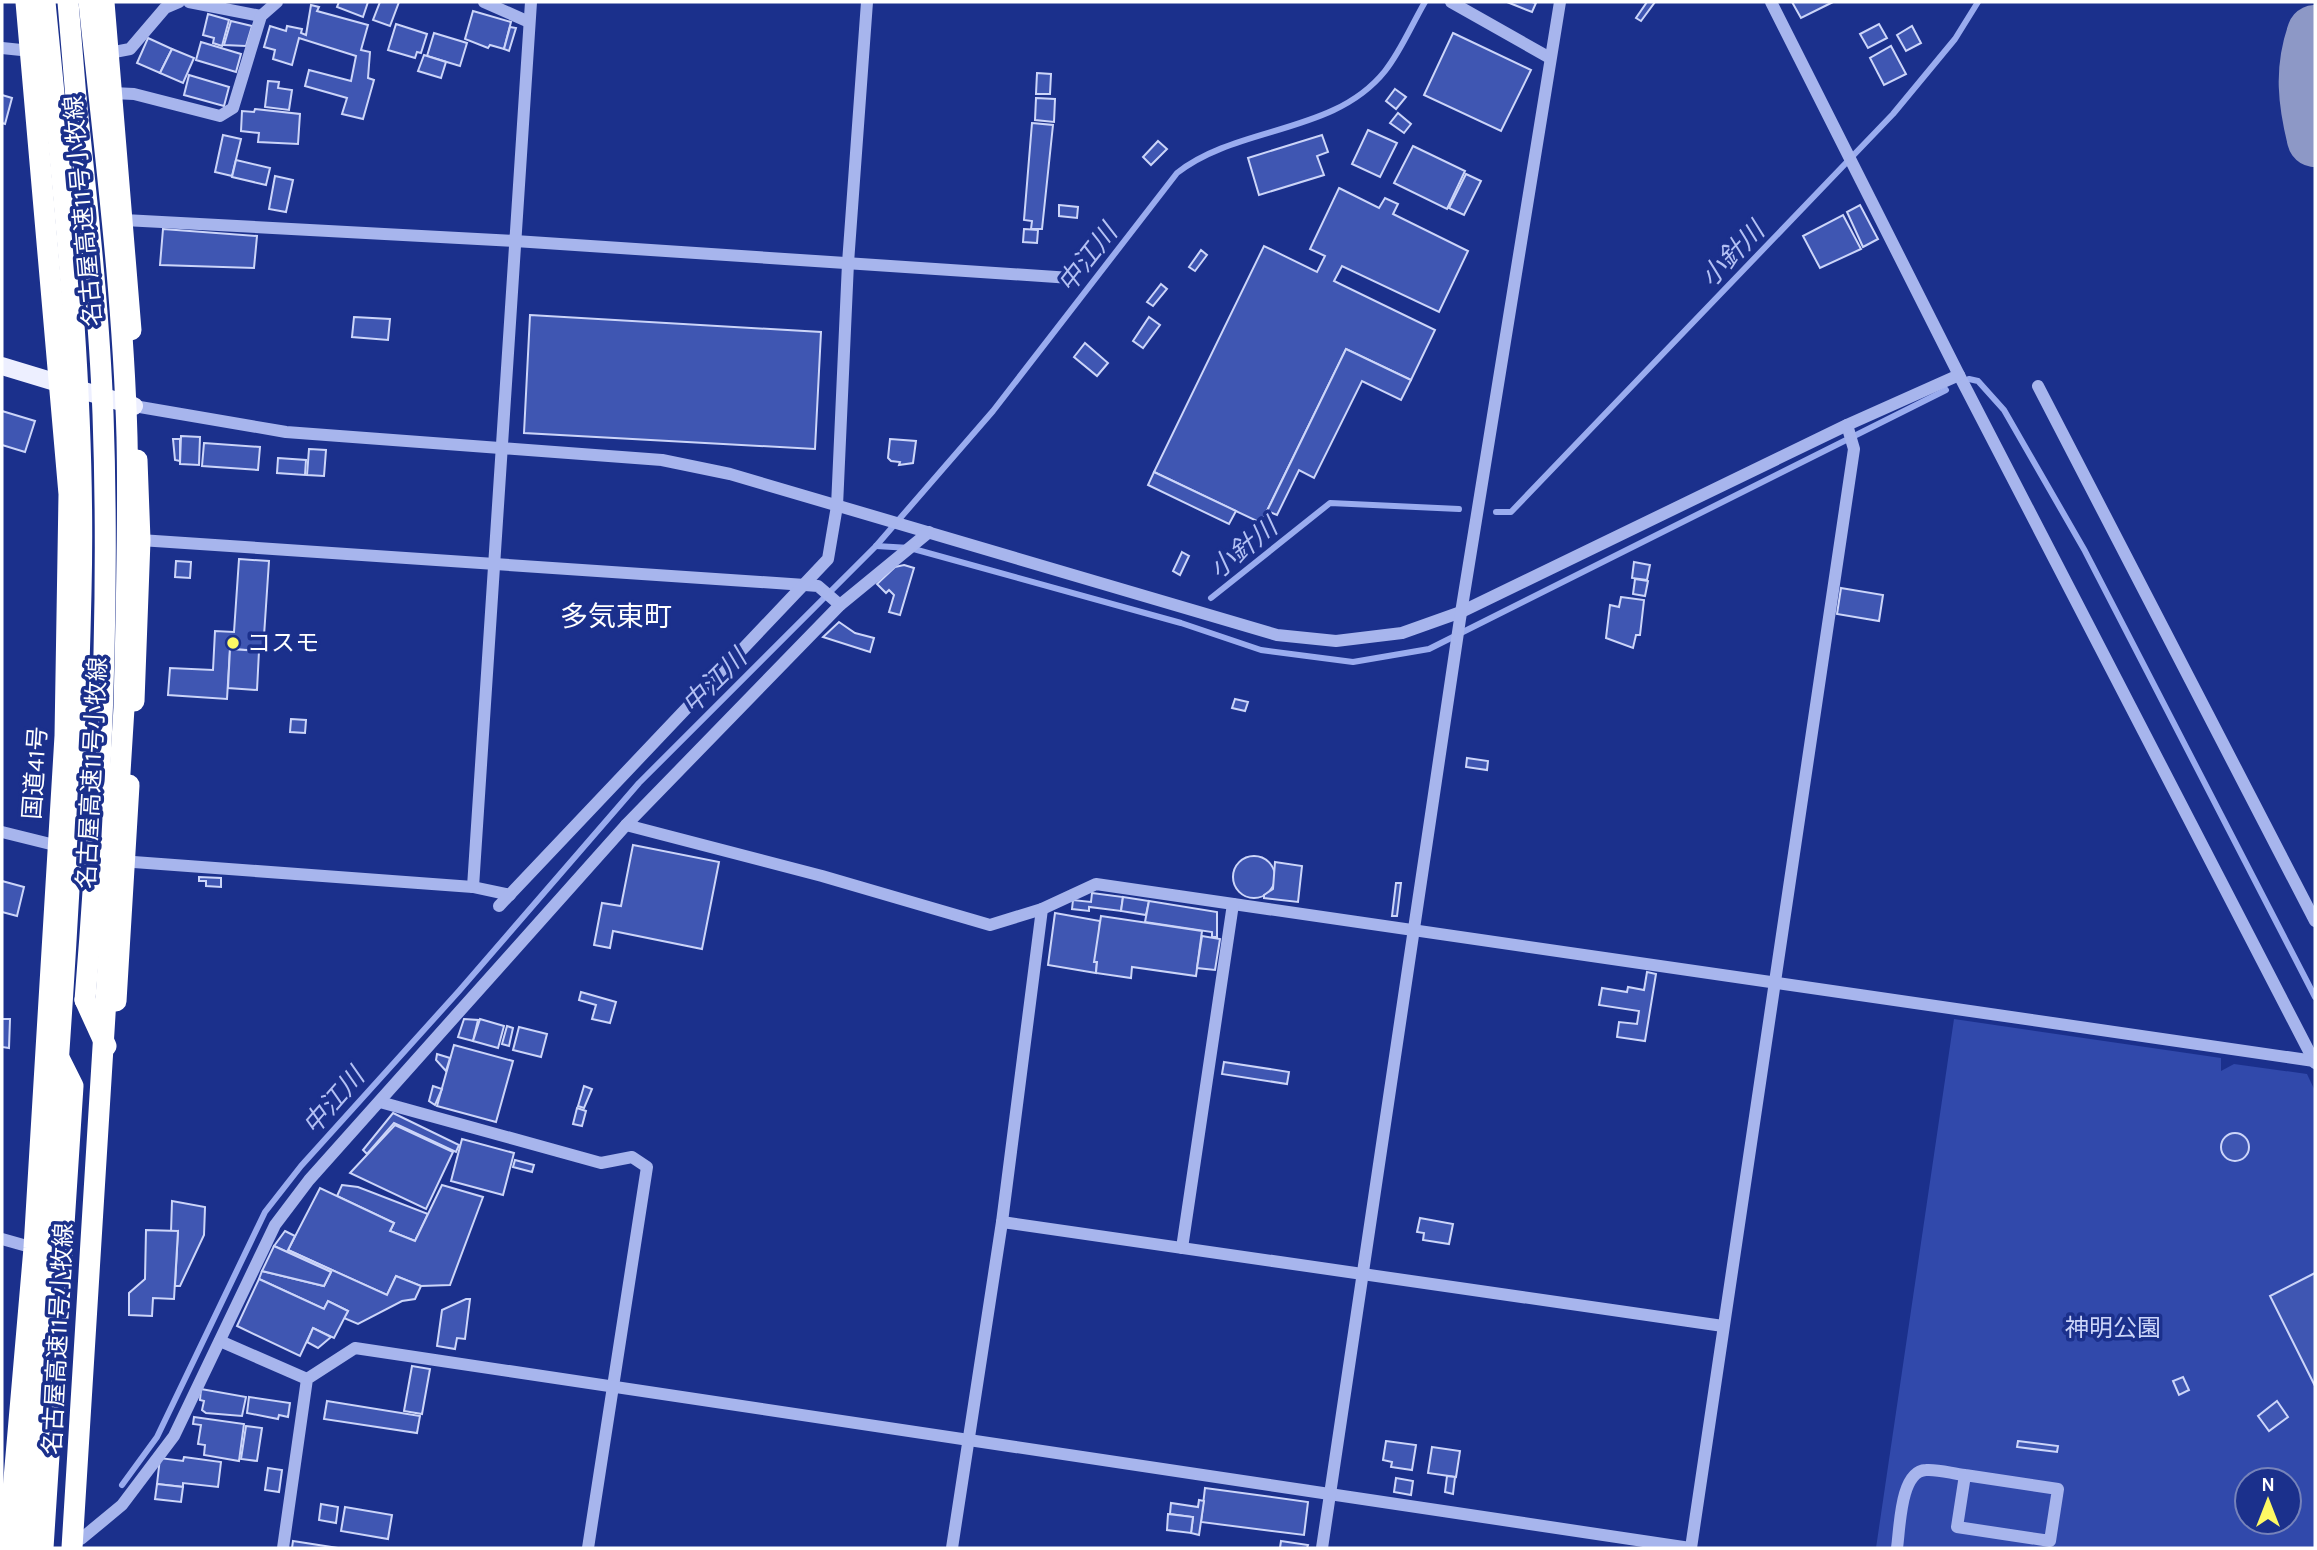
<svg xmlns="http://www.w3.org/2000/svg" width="2317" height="1550" viewBox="0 0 2317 1550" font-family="Karla,'Noto Sans JP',sans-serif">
	<rect width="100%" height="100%" fill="#1b308c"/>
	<path fill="#3149ab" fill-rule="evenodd" d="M1954,1019L2221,1058V1071L2234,1064L2307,1074L2315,1091V1548H1876ZM2247,1480H2289V1522H2247Z"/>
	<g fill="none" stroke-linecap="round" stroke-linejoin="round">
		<g stroke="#9aacef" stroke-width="6">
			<path d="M1969,379L1978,381L2004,410L2085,551L2315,997"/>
			<path d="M1496,512H1511L1893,114L1955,39L1978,2"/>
			<path d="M876,546L910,548L1181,623L1261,650L1353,662L1429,649L1946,390"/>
			<path d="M1211,598L1330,503L1459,509"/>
			<path d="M122,1485L157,1437L265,1212L301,1166L459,991L639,783L876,546L993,411L1177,173C1238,125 1334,135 1385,71C1401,51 1412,24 1425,2"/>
		</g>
		<path stroke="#8d98c6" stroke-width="56" d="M2315,33C2302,70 2306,102 2315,139"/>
	</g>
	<g fill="#3f56b2" stroke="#ccd5f9" stroke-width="2">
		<path d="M339,2H368L363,17L337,7Z"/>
		<path d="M380,2H399L390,26L373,20Z"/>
		<path d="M1507,2H1532L1536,3L1532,12Z"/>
		<path d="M1647,2H1655L1641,21L1636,18Z"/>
		<path d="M1792,2H1833L1801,18Z"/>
		<path d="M311,5L319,7L317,11L368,25L361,50L370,52L368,78L374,80L363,119L342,114L347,98L305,86L309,70L351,81L356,56L299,38L292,65L273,59L275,50L264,47L270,26L286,31L287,26L302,29L301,33L306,35Z"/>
		<path d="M473,11L511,22L504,49L490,45L488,48L465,39Z"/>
		<path d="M208,14L229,20L222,46L213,43L214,38L203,35Z"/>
		<path d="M231,21L252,26L246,46L224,45Z"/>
		<path d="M396,24L427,34L421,53L417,52L415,58L388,50Z"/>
		<path d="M1879,24L1887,38L1868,48L1860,34Z"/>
		<path d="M1912,26L1921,43L1906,51L1897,35Z"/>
		<path d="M510,27L516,28L509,51L504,49Z"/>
		<path d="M434,33L467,43L460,66L427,56Z"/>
		<path d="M1453,33L1531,70L1501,131L1424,95Z"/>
		<path d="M148,38L172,49L160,73L137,63Z"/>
		<path d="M201,42L241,54L236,72L196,60Z"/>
		<path d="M1891,46L1906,74L1884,85L1870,58Z"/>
		<path d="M172,49L194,58L183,83L160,73Z"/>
		<path d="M424,55L446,62L441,78L418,71Z"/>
		<path d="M1037,73L1051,74L1050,94H1036Z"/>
		<path d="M189,75L229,87L224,106L184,95Z"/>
		<path d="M268,81L279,82L278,88L292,90L289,110L265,107Z"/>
		<path d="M1395,89L1406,97L1396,109L1386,101Z"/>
		<path d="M2,95L12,98L5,124L2,123Z"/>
		<path d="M1036,98L1055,99L1054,122L1035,120Z"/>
		<path d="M255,109L300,114L298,144L258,142L259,133L241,131L242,111L254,112Z"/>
		<path d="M1398,113L1411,124L1404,133L1390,123Z"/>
		<path d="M1032,123L1053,125L1042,229H1031L1032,221L1024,220Z"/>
		<path d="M1368,130L1397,143L1380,177L1352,164Z"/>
		<path d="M223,135L241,139L232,176L215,172Z"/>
		<path d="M1322,135L1328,152L1317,156L1324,175L1259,195L1248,158Z"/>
		<path d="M1158,141L1167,149L1151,165L1143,157Z"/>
		<path d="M1413,146L1465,171L1447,209L1394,183Z"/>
		<path d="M236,160L270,168L266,185L232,177Z"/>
		<path d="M1466,174L1481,181L1464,215L1449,208Z"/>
		<path d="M275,176L293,180L286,212L269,209Z"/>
		<path d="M1339,188L1379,208L1385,198L1398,204L1393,214L1468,251L1439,312L1342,266L1334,281L1435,330L1411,380L1346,349L1261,523L1154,472L1264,246L1317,272L1325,256L1310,249Z"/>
		<path d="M1059,205L1078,207L1077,218L1059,216Z"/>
		<path d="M1860,205L1878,239L1863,247L1847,212Z"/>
		<path d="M1843,215L1861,249L1820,268L1803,236Z"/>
		<path d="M163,229L257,236L254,268L160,265Z"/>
		<path d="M1024,229L1038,230L1037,243L1023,242Z"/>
		<path d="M1201,250L1207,255L1195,271L1189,267Z"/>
		<path d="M1161,284L1167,289L1153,306L1147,302Z"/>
		<path d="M530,315L821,332L815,449L524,433Z"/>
		<path d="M354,317L390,319L388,340L352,337Z"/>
		<path d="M1149,317L1160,325L1143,348L1133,341Z"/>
		<path d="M1085,343L1108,363L1097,376L1074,357Z"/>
		<path d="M1346,349L1411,380L1401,400L1362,381L1314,478L1299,470L1277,515L1267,511Z"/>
		<path d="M2,411L35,421L25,452L2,445Z"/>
		<path d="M181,436L200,437L199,465L180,464Z"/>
		<path d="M173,439H180V461L175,460Z"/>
		<path d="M890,439L916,441L913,463L899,465L900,462L891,461L888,458Z"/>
		<path d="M204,443L260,447L258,470L202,466Z"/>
		<path d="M309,449L326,450L324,476L307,475Z"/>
		<path d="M278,458L306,460L305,475L277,473Z"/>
		<path d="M1154,472L1236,511L1229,524L1148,485Z"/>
		<path d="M1182,552L1189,556L1180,575L1173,571Z"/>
		<path d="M239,559L269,561L263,651L230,649L227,699L168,695L170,668L213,670L215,631L234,632Z"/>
		<path d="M176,561L191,562L190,578L175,577Z"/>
		<path d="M1634,562L1650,565L1647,580L1632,578Z"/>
		<path d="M904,565L914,568L900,615L889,612L894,595L889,590L886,593L877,584L895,567Z"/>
		<path d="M1635,579L1648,581L1645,596L1633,594Z"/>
		<path d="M1841,588L1883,595L1879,621L1837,614Z"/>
		<path d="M1621,597L1644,600L1640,635H1636L1633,648L1606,638L1610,605L1619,607Z"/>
		<path d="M839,622L855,633L874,638L870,652L823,637Z"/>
		<path d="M230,649L259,651L257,690L228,688Z"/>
		<path d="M1235,699L1248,702L1245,711L1232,708Z"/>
		<path d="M291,719L306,720L305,733L290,732Z"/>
		<path d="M1467,758L1488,761L1487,770L1466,767Z"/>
		<path d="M633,845L719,862L702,949L613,931L610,948L594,945L602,903L621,906Z"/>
		<circle cx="1254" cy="877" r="21"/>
		<path d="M1275,862L1302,866L1298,902L1264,898V895L1273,889Z"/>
		<path d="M199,877L221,878V887L206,886V881H199Z"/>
		<path d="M2,881L24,887L17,916L2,912Z"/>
		<path d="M1396,883H1401L1397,916H1392Z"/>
		<path d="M1092,893L1123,897L1121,911L1089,907V911L1072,909L1073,900L1091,902Z"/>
		<path d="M1123,897L1149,901L1146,915L1121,911Z"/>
		<path d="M1149,901L1217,912V937H1212V932L1145,922Z"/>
		<path d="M1055,913L1100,921L1096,973L1048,965Z"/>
		<path d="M1101,916L1202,931L1196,976L1132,967L1131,978L1096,973L1097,962H1094Z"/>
		<path d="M1202,936L1220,939L1215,970L1197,968Z"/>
		<path d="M1647,972L1656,974L1645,1041L1617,1037L1619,1022L1637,1024L1639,1011L1599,1005L1602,988L1627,992L1628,987L1644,990Z"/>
		<path d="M581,992L616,1002L610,1023L592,1019L596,1005L579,1000Z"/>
		<path d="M2,1019H10L9,1048L2,1047Z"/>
		<path d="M464,1019L478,1020L473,1041L458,1037Z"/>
		<path d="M480,1019L504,1026L498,1048L473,1041Z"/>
		<path d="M507,1026L513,1028L509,1046L502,1044Z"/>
		<path d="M519,1027L547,1034L541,1057L513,1050Z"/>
		<path d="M454,1045L513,1061L496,1122L437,1106Z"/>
		<path d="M437,1054L450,1058L446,1071L436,1060Z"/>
		<path d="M1224,1062L1289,1072L1287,1084L1222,1074Z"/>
		<path d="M433,1086L442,1089L435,1105L429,1101Z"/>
		<path d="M584,1086L592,1089L584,1108L578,1106Z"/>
		<path d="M577,1108L586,1111L582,1126L573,1124Z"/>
		<path d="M393,1113L459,1145L456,1152L394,1123L367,1154L363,1150Z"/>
		<path d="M395,1125L453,1152L426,1209L350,1173Z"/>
		<circle cx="2235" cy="1147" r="14"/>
		<path d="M462,1139L514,1153L503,1195L451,1181Z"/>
		<path d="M515,1160L534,1165L532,1172L513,1167Z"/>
		<path d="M342,1185L358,1187L428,1214L415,1241L390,1231L394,1223L337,1196Z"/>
		<path d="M442,1185L483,1197L450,1285L421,1286L396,1276L387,1295L288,1250L320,1188L394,1223L390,1231L415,1241Z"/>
		<path d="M172,1201L205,1207L204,1235L180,1286H175L178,1231L171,1232Z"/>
		<path d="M1420,1218L1453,1224L1449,1244L1423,1240L1424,1233L1417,1232Z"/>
		<path d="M146,1230L178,1231L174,1299L153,1298L152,1316L129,1315V1293L145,1279Z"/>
		<path d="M285,1231L295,1236L288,1250L387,1295L396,1276L421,1286L415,1299L402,1301L358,1324L344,1318L348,1311L328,1301L324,1309L259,1279L262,1271L324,1286L331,1272L274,1246Z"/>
		<path d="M274,1246L331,1272L324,1286L262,1271Z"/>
		<path d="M2315,1273V1386L2270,1296Z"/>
		<path d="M259,1279L324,1309L328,1301L348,1311L334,1338L313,1328L300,1356L237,1326Z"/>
		<path d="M466,1299H470L465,1339L457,1338L455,1349L437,1346L442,1310Z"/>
		<path d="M313,1328L331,1337L318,1348L307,1342Z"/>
		<path d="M412,1366L430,1369L422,1414L404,1411Z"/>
		<path d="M2183,1377L2189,1390L2179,1395L2173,1381Z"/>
		<path d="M201,1389L246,1397L242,1416L206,1413L202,1410L204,1401L200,1400Z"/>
		<path d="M249,1397L290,1403L288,1417L279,1415L278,1419L247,1413Z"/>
		<path d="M327,1401L420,1416L417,1433L324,1419Z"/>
		<path d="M2277,1401L2288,1417L2269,1431L2258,1416Z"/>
		<path d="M194,1417L244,1424L239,1461L204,1455L205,1445L198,1444L201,1425L193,1424Z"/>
		<path d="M246,1426L262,1428L257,1461L241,1459Z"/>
		<path d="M1386,1441L1416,1445L1412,1470L1391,1467L1392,1462L1383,1460Z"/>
		<path d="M2018,1441L2058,1446L2057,1452L2017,1447Z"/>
		<path d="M1432,1447L1460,1451L1456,1477L1428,1473Z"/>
		<path d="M184,1457L221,1462L218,1487L183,1483V1487L157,1484L160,1458L183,1461Z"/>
		<path d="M268,1468L282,1470L279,1492L265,1490Z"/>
		<path d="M1447,1476L1455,1477L1453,1494L1445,1492Z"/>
		<path d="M1396,1478L1413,1481L1411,1495L1394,1492Z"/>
		<path d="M157,1484L183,1487L181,1502L155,1499Z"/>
		<path d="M1205,1488L1308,1502L1304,1535L1201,1522Z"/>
		<path d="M1199,1500L1204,1501L1199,1535L1191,1533L1193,1517L1170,1514L1171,1503L1198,1507Z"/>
		<path d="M321,1504L338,1507L336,1523L319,1520Z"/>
		<path d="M345,1507L392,1515L388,1539L341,1531Z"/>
		<path d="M1168,1514L1193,1517L1191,1533L1167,1530Z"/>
		<path d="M293,1541L338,1548H292Z"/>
		<path d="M1281,1541L1308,1545L1307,1548H1280Z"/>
	</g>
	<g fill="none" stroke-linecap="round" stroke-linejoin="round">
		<g stroke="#a7b5ed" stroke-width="12">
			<path d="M189,2L261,16"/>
			<path d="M484,2L529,22"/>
			<path d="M1451,2L1550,58"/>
			<path d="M1771,2L1959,375L2315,1063"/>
			<path d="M2,48L31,51"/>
			<path d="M109,53L130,49L165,8L179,2"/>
			<path d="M112,93L134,94L220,116L233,108L261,16L277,2"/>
			<path d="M124,220L515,241L1071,278"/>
			<path d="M2038,386L2315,921"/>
			<path d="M134,406L286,432L662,460L730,474L1277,635L1336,641L1402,633L1461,612L1847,425L1959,375"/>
			<path d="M140,540L805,585L818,586L840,605"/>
			<path d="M626,825L822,876L990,925L1042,909L1096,884L2314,1061"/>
			<path d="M2,832L99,856"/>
			<path d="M120,861L473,887L510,895"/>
			<path d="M473,887L531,2"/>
			<path d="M499,906L828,559L837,506L848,263L867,2"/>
			<path d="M380,1102L601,1163L632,1157L647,1167L588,1548"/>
			<path d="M1002,1222L1723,1326"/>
			<path d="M2,1239L34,1248"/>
			<path d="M1182,1248L1233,904"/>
			<path d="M220,1341L307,1379"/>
			<path d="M81,1539L122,1505L174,1436L275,1225L309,1180L626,825L840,605L929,532"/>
			<path d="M283,1548L307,1379L355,1348L1690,1548"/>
			<path d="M952,1548L1002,1222L1042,909"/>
			<path d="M1322,1548L1460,619L1560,2"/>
			<path d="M1691,1548L1854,449L1847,425"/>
			<path d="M1897,1548C1900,1528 1900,1471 1926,1470C1939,1469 1953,1474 1965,1475L2058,1489L2050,1541L1957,1527L1965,1475"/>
		</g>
		<path stroke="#edefff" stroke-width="18" d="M2,366L134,406"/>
		<g stroke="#fff" stroke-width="21">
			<path d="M68,2L76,98"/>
			<path d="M104,2L131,330"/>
			<path d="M134,701L140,540L137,460"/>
			<path d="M85,1000L106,1046"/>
			<path d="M116,1001L129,785"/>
			<path d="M8,1548L34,1248L65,736L69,494L26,2"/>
			<path d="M43,1548L73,1086L57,1054"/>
		</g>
		<g stroke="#fff" stroke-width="21">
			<path d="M76,98C87,203 99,308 103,414C110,610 101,805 85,1000"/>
			<path d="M24,1548C45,1230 74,911 81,592C86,395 64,197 45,2"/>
			<path d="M72,1548L124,708C126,618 129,527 127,437C123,291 104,147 89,2"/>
		</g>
	</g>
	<circle fill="#fef964" stroke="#1b308c" stroke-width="2.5" cx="233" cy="643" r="7"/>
	<g text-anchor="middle" stroke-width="7" stroke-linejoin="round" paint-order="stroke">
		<g font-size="24" fill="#fff" stroke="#1b308c">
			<text transform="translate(83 211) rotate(-95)" y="8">名古屋高速11号小牧線</text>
			<text transform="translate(35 773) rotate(-86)" y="8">国道41号</text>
			<text transform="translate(92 773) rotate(-87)" y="8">名古屋高速11号小牧線</text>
			<text transform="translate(58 1339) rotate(-87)" y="8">名古屋高速11号小牧線</text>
		</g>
		<g font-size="24" fill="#fff" stroke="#1b308c" text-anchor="start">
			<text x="247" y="651">コスモ</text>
		</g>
		<g font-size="24" fill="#ccd5f9" stroke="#1b308c">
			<text x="2113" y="1336">神明公園</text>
		</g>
		<g font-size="26" font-style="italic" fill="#b3c0f4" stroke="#1b308c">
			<text transform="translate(1732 254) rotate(-46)" y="9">小針川</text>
			<text transform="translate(1087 258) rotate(-52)" y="9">中江川</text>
			<text transform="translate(1243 548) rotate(-39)" y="9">小針川</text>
			<text transform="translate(714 681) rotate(-45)" y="9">中江川</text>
			<text transform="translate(333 1101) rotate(-49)" y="9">中江川</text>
		</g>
		<g font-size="28" fill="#fff" stroke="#1b308c">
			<text x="616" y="626">多気東町</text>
		</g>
	</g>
	<rect width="2317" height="1550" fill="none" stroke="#ffffff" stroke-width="7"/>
	<g transform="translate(2268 1501)"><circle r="33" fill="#1b308c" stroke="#7683ba" stroke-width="2"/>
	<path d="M0-5L12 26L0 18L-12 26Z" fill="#fef964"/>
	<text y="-10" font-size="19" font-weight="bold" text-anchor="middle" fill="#ffffff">N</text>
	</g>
</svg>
